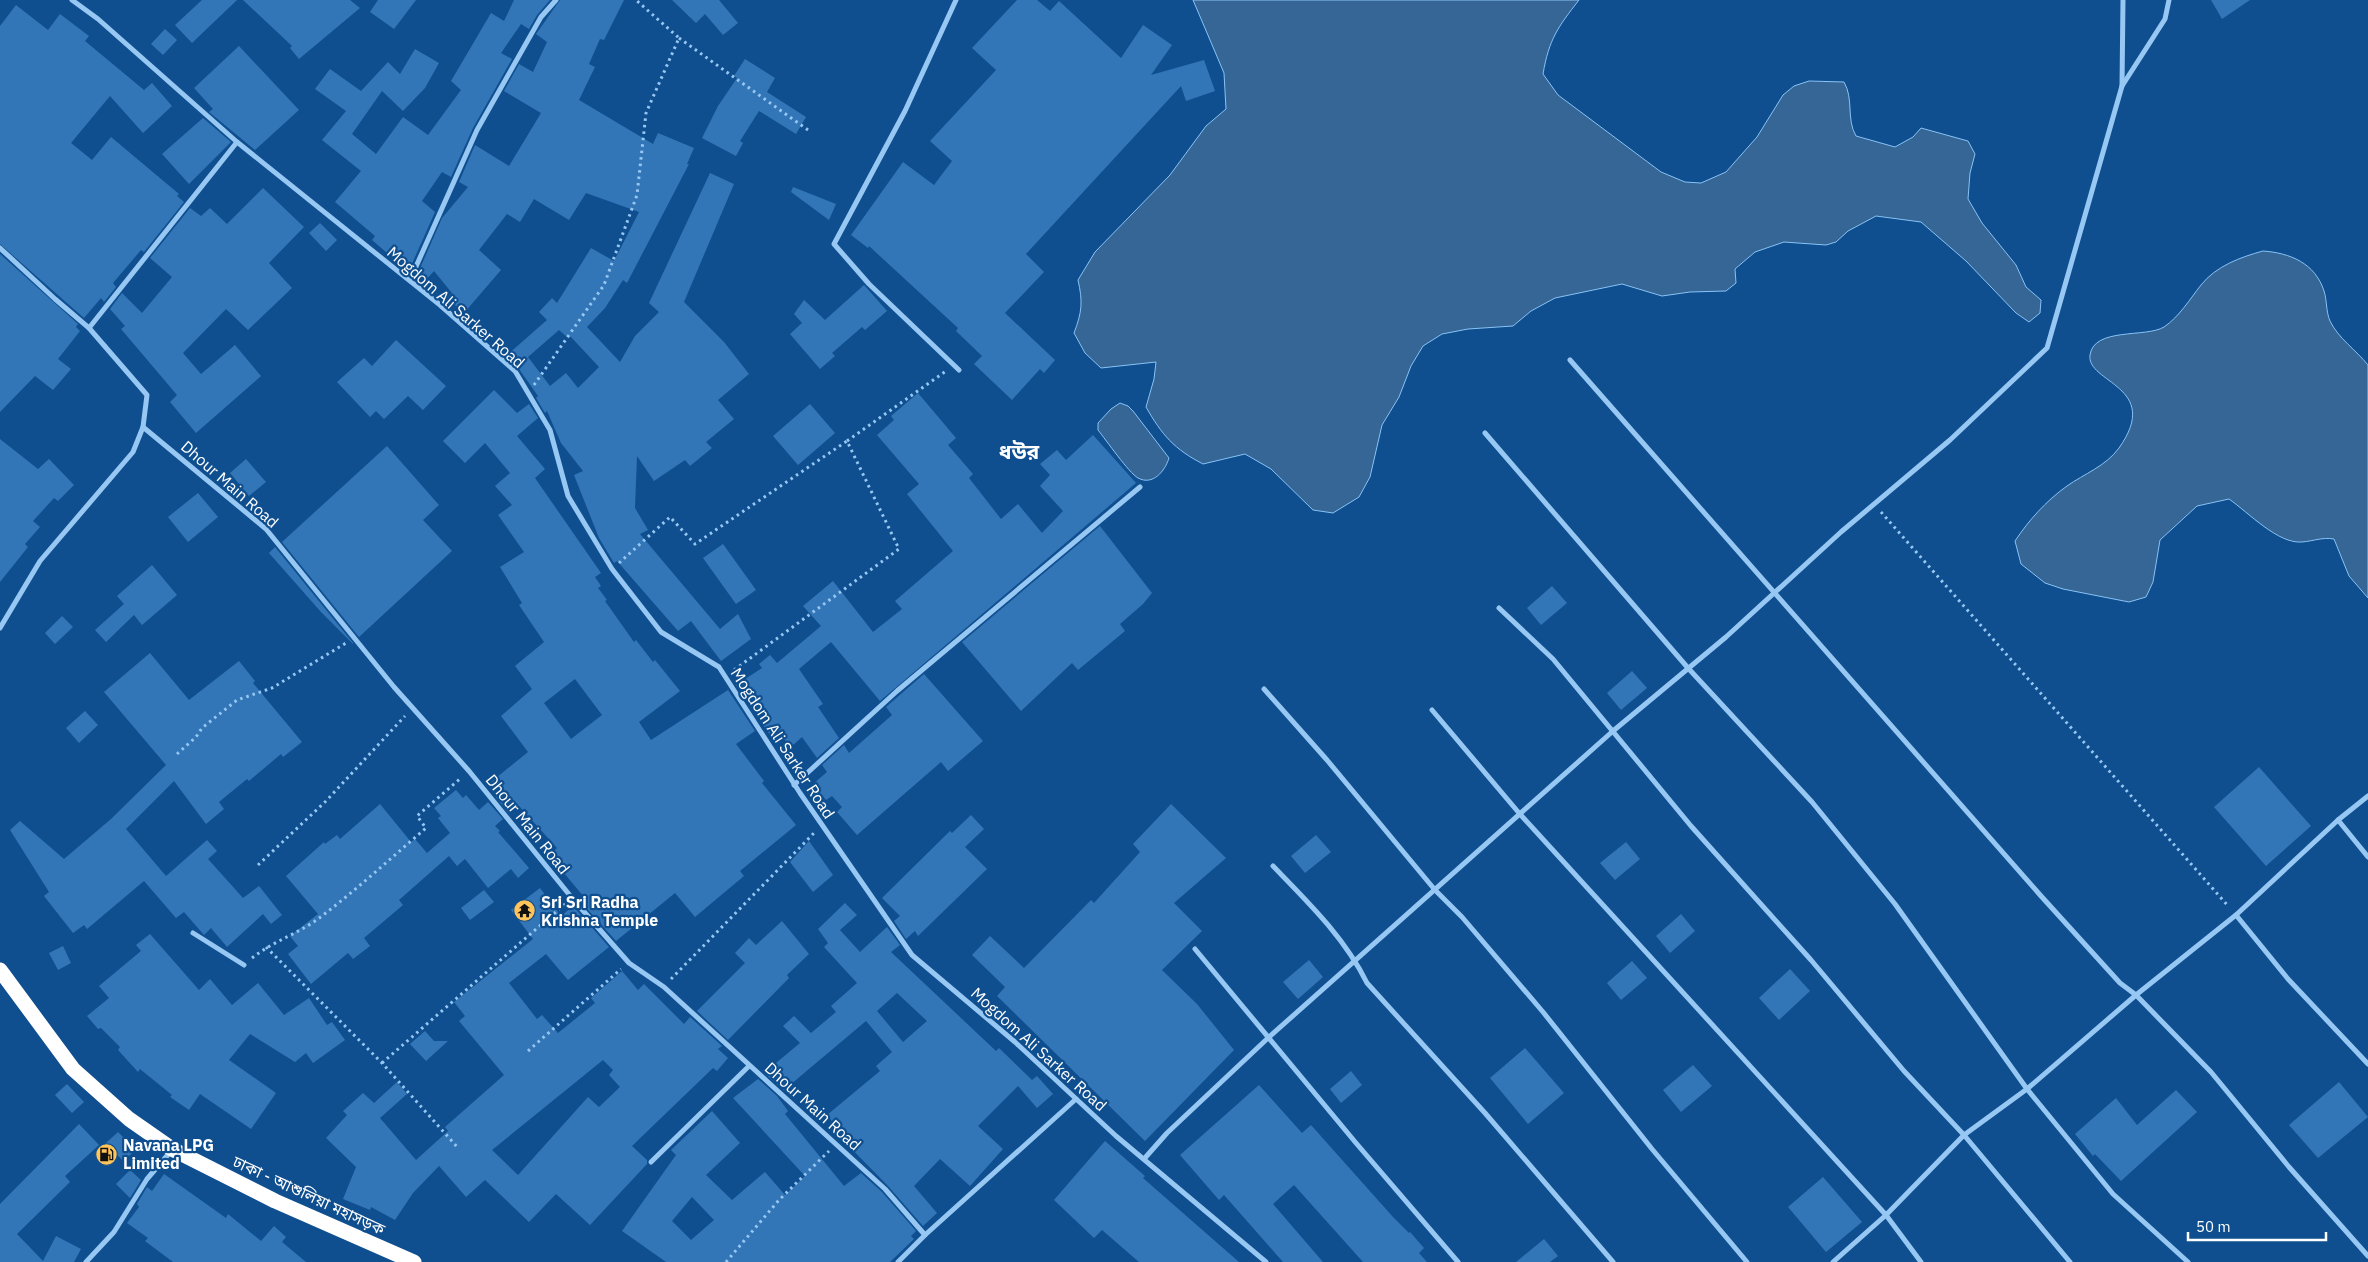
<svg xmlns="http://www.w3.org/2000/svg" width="2368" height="1262" viewBox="0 0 2368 1262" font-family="'IBM Plex Sans','Noto Sans Bengali',sans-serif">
	<rect width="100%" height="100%" fill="#0f4f8f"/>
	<g fill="#366696" stroke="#88c3f7">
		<path d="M1193,0H1579C1558,27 1549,39 1543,74L1558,95L1661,172L1685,182L1701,183L1726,172L1757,137L1783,95L1794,86L1809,81L1844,82C1854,99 1846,119 1856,136L1895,147L1913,137L1921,128L1968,141L1975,154L1970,173L1968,199L1982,223L2016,265L2026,287L2041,300L2040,313L2029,322L2016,313L1966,261L1921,222L1876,216L1848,231L1836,242L1826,245L1784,242L1755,252L1735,269L1736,283L1726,291L1690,292L1662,296L1622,284L1555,298L1531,311L1513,326L1468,329L1442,334L1423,346L1411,366L1399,397L1382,425L1370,477L1359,497L1333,513L1313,510L1271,469L1245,454L1203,464C1174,449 1162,435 1146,407L1154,379L1156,362L1101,368L1085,353L1074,333C1082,312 1083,302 1078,280L1095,252L1170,175L1206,126L1226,109L1224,73Z"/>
		<path d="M2263,251C2290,253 2315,263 2324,291C2327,300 2326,312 2330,321C2338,338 2356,350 2368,365V598L2349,576L2334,539C2322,537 2314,541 2302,542C2278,544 2249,513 2229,499L2197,506L2160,540L2153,582L2146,597L2129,602L2063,589L2045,583L2021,564L2015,541C2029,520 2046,501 2067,486C2084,474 2106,466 2119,448C2163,386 2086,383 2090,355C2094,327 2146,338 2164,327C2179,317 2190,299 2201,285C2216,266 2241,257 2263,251Z"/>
		<path d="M1120,403L1128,406L1133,411L1169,458C1165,471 1153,486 1138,478C1129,473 1106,440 1098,430V423L1111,409Z"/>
	</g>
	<g fill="#3376b7" fill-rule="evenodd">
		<path d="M202,0H237L192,43L175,25Z"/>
		<path d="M243,0H350L360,8L299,59L290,48L292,46Z"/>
		<path d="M378,0H416L394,29L370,12Z"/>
		<path d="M514,0H550L537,15L529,29L521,24L501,53L512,59L473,128L451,177L442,172L422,201L435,212L411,266L405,261L401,265L372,240L375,236L335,202L361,171L322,140L346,111L315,89L330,69L361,91L388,62L400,74L415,49L439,63L425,88L403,111L382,91L352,134L376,154L403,117L428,135L461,90L451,81L491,13L504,21Z"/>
		<path d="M560,0H624L604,40L600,39L589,64L595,67L579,100L653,144L658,133L694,148L687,164H689L627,283L623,280L605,308L587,327L620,362L635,336L659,312L649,303L710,173L734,184L684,302L724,342L749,374L718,400L734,419L706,442L712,448L690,466L685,460L654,481L637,456L635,508L648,530L640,534L720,629L738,614L751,639L721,661L691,621L678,631L617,561L614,563L599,538L574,475L583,471L561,443L547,411L545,413L536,398L538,396L519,369L506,356L547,320L539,312L552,298L557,303L591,248L614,261L639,212L586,193L569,220L534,199L520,222L507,214L479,250L501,270L464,313L447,298L452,293L434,271L426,280L418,273L442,218L468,187L459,182L475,145L509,166L541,113L504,91L519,64L533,72L547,42L536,34ZM559,330L568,338L570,336L599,367L578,388L566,373L550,386L528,357Z"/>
		<path d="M672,0H719L738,23L723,35L705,14L696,23Z"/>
		<path d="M1017,0H1037L1050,11L1059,1L1121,58L1143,25L1172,45L1151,75L1204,60L1215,91L1186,101L1181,86L1026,254L1044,272L1005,313L1055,360L1044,373L1040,369L1012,400L974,364L982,356L956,331L958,328L869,246L868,248L851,235L903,162L934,185L952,161L930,141L996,70L972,48Z"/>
		<path d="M2211,0H2250L2222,19Z"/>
		<path d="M16,5L48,30L60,14L89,36L85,41L144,90L152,83L172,106L143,133L110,96L71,143L92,160L111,137L179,194L177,196L184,202L144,252L141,250L113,283L116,287L104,302L101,298L84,318L0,244V26Z"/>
		<path d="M165,29L177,40L163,55L151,44Z"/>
		<path d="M239,46L299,110L255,150L209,112L213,109L194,88Z"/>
		<path d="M745,59L775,78L767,92L806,117L796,134L759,111L740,141L743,143L736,156L702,138L718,106L737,78L734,76Z"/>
		<path d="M203,118L231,142L189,184L162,154Z"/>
		<path d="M793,187L836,204L829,220L791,192Z"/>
		<path d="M263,188L304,227L269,263L292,288L248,330L226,309L183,353L201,374L235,345L261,376L196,433L170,402L177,395L121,329L125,326L110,309L122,293L142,313L172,277L150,258L190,208L201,216L210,208L227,224Z"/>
		<path d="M320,223L337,240L326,251L309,233Z"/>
		<path d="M0,254L78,324L76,327L80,331L58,359L71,369L53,390L35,376L0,412Z"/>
		<path d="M864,285L887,311L865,330L862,327L832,353L835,356L820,369L790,334L802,323L794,314L804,300L825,320Z"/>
		<path d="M396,340L446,386L423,410L408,396L384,419L376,411L370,417L337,382L364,358L372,366Z"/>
		<path d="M494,390L517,413L529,404L538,418L517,436L545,469L535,478L601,573L595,577L601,586L598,588L607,600L605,601L634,642L636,640L653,662L655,660L680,691L639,722L651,740L728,690L755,731L736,744L764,781L762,783L796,825L740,871L744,876L695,917L675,893L616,941L580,901L584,897L549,855L557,848L519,806L509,814L495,796L500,792L491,782L528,752L501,716L532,689L515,666L544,642L519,605L522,603L500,567L524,552L498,515L512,505L495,486L510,473L485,443L465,463L443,441ZM575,679L602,715L571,739L544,703Z"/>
		<path d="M918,393L956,438L948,445L973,474L969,478L1001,519L1018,504L1042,533L1063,511L1040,486L1050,475L1040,464L1057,450L1066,460L1093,435L1136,483L880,701L831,642L799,669L823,704L818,707L839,738L817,758L802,737L791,747L779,733L772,738L736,685L762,668L759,664L770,655L777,663L821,626L803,606L833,581L873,632L902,609L895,601L953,551L907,494L919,484L877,435L894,420L891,416Z"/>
		<path d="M810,404L835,433L798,465L773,436Z"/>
		<path d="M0,439L38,469L49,459L74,485L58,501L54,498L33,521L40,527L25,544L28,547L0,582Z"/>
		<path d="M387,446L439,505L423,520L452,551L359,637L282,542Z"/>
		<path d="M246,459L266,482L249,496L230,473Z"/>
		<path d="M198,493L218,517L188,542L168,517Z"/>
		<path d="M1100,526L1152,593L1143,604L1120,624L1125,631L1078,670L1072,663L1021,711L962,642Z"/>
		<path d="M723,544L756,590L736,604L703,558Z"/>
		<path d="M275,547L353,643V644L321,612L269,553Z"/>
		<path d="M152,565L177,595L142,625L134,615L106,642L95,630L124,604L117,596Z"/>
		<path d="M1552,586L1567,603L1541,625L1527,608Z"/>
		<path d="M62,616L73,627L55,644L45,633Z"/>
		<path d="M150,653L189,700L239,661L255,681L253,683L302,742L283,757L281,754L249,781L247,779L219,802L224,809L206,824L174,781L126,829L166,876L207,840L217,851L208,859L243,898L259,886L282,915L271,924L263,914L227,947L211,928L204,935L184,912L176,918L144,881L87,929L84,925L73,933L44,896L49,892L10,830L20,821L64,859L111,819L166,765L104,692Z"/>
		<path d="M1632,671L1647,688L1621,710L1607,693Z"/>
		<path d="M924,674L983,741L948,771L941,762L857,835L837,812L842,807L832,796L826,800L813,784L827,772L822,765L844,745L849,753L892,715L886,707Z"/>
		<path d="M85,711L98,725L79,743L66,728Z"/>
		<path d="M2259,767L2311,826L2266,866L2214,807Z"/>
		<path d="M456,790L463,798L466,795L479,810L488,802L503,819L495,826L500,831L498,832L529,868L518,878L511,869L488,888L465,859L457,866L449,856L399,900L403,905L364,938L370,946L353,959L348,953L311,984L288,954L298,946L290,936L318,914L286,876L324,842L325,844L337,835L340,839L380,804L411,842L415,839L427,853L450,833L438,818L441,816L434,808Z"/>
		<path d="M1171,804L1226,858L1174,903L1202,931L1162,970L1197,1004L1234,1050L1145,1141L997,996L1005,987L972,955L990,936L1024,968L1091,900L1094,903L1140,852L1133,844Z"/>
		<path d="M971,815L984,829L965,847L987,869L918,936L915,931L906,939L894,921L900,916L882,898L950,831L952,833Z"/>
		<path d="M1316,835L1331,852L1305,873L1291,856Z"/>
		<path d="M809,841L833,875L813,892L790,862Z"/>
		<path d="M1626,842L1640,859L1615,880L1600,863Z"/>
		<path d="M540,888L561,916L573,906L609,947L568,980L546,954L509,983L537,1019L542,1015L558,1033L595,1003L591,998L622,971L638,990L644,984L684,1024L690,1017L722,1046L718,1049L728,1058L717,1071L713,1068L632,1146L647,1160V1164L590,1225L556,1194L529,1222L485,1180L466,1197L439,1166L413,1193L395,1220L371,1207L370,1210L343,1199L356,1167L326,1138L347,1115L343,1111L363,1093L374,1103L397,1082L407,1094L380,1118L416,1160L448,1131L445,1127L504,1075L459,1021L465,1016L454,1002L533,939L511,910ZM603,1060L613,1070L609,1075L620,1087L599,1107L588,1097L518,1175L492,1150Z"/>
		<path d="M484,890L494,902L470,920L461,908Z"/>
		<path d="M845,903L857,915L840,930L860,952L887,927L900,945L891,952L996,1051L999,1048L1032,1080L1037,1076L1053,1094L1037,1108L1018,1086L978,1126L1003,1149L970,1186L940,1159L914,1186L937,1213L923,1226L888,1186L836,1133L839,1130L827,1115L880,1071L876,1066L892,1052L866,1021L784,1090L764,1073L800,1043L783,1026L794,1016L811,1033L836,1012L831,1006L857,983L824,947L828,943L818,929ZM897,993L927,1021L903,1042L877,1011Z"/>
		<path d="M1681,914L1695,931L1670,953L1656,936Z"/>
		<path d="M782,921L809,954L787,975L789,978L728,1040L697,1011L745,963L735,953L749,938L756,945Z"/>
		<path d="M150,934L199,990L210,979L232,1005L258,983L284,1015L309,998L327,1025L332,1022L345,1040L313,1063L306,1053L295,1062L250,1034L229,1060L276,1093L251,1129L200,1094L189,1110L170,1097L172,1095L140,1069L138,1072L118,1050L120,1047L101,1028L98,1029L87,1016L109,998L99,986L141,951L136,945Z"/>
		<path d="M63,946L71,963L58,970L49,953Z"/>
		<path d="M1309,960L1323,977L1298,999L1283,982Z"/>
		<path d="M1632,961L1647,978L1621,1000L1607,983Z"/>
		<path d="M1790,969L1810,991L1779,1020L1759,998Z"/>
		<path d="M425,1031L434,1041H448L426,1061L410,1044Z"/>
		<path d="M1525,1048L1564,1093L1528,1124L1490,1078Z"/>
		<path d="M1693,1065L1712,1086L1681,1112L1663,1090Z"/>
		<path d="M1351,1071L1362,1085L1341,1103L1330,1089Z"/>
		<path d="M758,1079L777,1096L788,1111L785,1114L844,1186L861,1173L882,1192L916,1231L911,1236L914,1239L890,1262H666L622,1231L676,1155L671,1150L712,1111L740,1143L706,1175L732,1200L765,1172L785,1195L805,1176L733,1098ZM692,1197L714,1220L691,1240L672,1221Z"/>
		<path d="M2339,1082L2368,1117L2318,1158L2289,1125Z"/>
		<path d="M67,1084L84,1102L72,1113L55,1095Z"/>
		<path d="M1259,1085L1302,1133L1311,1125L1393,1217L1409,1233L1410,1232L1424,1248L1419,1253L1427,1262H1363L1294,1185L1273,1204L1323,1262H1283L1224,1195L1219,1200L1180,1155Z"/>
		<path d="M2176,1090L2197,1112L2121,1181L2095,1154L2093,1156L2075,1134L2116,1098L2137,1125Z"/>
		<path d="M79,1124L99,1145L65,1176L70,1182L17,1234L43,1261L56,1236L81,1249L74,1262H0V1204Z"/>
		<path d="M118,1132L136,1150L123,1161L106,1143Z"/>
		<path d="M1105,1141L1145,1176L1143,1178L1239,1262H1139L1102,1230L1094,1238L1054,1200Z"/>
		<path d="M130,1170L141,1180L130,1198L116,1184Z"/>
		<path d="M164,1174L226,1218L228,1214L261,1241L274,1226L286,1237L282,1242L306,1262H173L145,1241L148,1238L127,1223L139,1207L137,1204L147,1187L152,1191Z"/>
		<path d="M1823,1177L1862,1222L1826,1252L1788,1207Z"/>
		<path d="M1544,1239L1558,1256L1550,1262H1516Z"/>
	</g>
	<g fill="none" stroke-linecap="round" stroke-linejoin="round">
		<g stroke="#97c7f3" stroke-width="3" stroke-dasharray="2.5 4" stroke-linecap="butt">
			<path d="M679,38L808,130"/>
			<path d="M534,385L604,285L637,195L646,113L679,38L636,0"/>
			<path d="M847,441L946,371"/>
			<path d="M1881,512L2229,907"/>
			<path d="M619,563L670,517L695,544L847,441L899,549L734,670"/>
			<path d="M177,754L196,737L202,728L237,700L272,688L346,643"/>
			<path d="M258,865L326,801L405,716"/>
			<path d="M266,947L382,1063L459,1149"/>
			<path d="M252,958C272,942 297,934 318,919C355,891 390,859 426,828L417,816L461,778"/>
			<path d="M671,979L815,832"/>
			<path d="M528,1051L621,969"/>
			<path d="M382,1063L565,904"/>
			<path d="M726,1262L779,1200L829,1151"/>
		</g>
		<g stroke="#97c7f3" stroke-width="5">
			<path d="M72,0L98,19L237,142L440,305L515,371L550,430L568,496L612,569L661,632L719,667L800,793L912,955L1015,1042L1116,1136L1266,1262"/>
			<path d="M956,0L905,111L834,244L869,284L959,370"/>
			<path d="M2122,86L2165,19L2169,0"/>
			<path d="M0,248L55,299L89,328L147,395L143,427L133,452L40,561L0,628"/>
			<path d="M410,280L477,130L541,17L556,0"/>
			<path d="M89,328L237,142"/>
			<path d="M1570,360L2041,896L2120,983L2136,995L2211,1072L2289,1167L2368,1256"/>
			<path d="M143,427L266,529L394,687L469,771L572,898L629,963L664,987L885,1189L925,1235L898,1262"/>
			<path d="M1485,433L1688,668L1812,802L1895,904L2027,1089L2113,1194L2188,1262"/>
			<path d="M1499,608L1553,659L1691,826L1811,960L1904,1071L1964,1135L2070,1262"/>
			<path d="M1264,689L1327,760L1435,890L1462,917L1543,1012L1652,1149L1747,1262"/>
			<path d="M1432,710L1519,813L1886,1215L1921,1262"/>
			<path d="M794,785L897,691L1140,487"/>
			<path d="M2338,820L2368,857"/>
			<path d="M1273,866C1308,902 1345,938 1367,983L1485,1113L1613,1262"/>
			<path d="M2236,915L2288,979L2368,1064"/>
			<path d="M193,933L244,965"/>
			<path d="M1195,949L1356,1143L1458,1262"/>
			<path d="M1144,1159L1167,1133L1268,1038L1613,731L1726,637L1841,532L1950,440L2047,348L2122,86L2123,0"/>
			<path d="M651,1162L749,1066"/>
			<path d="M925,1235L1076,1099"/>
			<path d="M86,1262L114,1232L147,1179L172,1150"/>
			<path d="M1833,1262L1886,1215L1964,1135L2027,1089L2136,995L2236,915L2338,820L2368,796"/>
		</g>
		<path stroke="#fff" stroke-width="15" d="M0,970L73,1069L129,1119L172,1149L275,1201L414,1262"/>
	</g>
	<defs>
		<symbol id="temple-disc" viewBox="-11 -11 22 22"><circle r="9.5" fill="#ffc55a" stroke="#0f4f8f"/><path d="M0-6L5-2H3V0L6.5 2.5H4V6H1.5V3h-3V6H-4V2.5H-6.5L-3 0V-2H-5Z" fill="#111"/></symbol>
		<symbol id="fuel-disc" viewBox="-11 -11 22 22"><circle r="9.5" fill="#ffc55a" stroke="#0f4f8f"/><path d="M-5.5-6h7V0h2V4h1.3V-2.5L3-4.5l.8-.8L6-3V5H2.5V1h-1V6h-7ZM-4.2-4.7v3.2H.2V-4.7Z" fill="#111"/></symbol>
	</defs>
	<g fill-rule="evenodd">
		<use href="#temple-disc" x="512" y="898" width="25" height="25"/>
		<use href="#fuel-disc" x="94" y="1142" width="25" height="25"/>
	</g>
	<g text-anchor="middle" stroke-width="4.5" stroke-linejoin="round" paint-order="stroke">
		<g font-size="16" fill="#fff" stroke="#0f4f8f">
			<text transform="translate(456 307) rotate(41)" y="6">Mogdom Ali Sarker Road</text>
			<text transform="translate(230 484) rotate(41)" y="6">Dhour Main Road</text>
			<text transform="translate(783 743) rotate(57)" y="6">Mogdom Ali Sarker Road</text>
			<text transform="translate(528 824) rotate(51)" y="6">Dhour Main Road</text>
			<text transform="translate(1039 1049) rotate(42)" y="6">Mogdom Ali Sarker Road</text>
			<text transform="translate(813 1106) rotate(42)" y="6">Dhour Main Road</text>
			<text transform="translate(309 1195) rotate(25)" y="6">ঢাকা - আশুলিয়া মহাসড়ক</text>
		</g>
		<g font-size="16" font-weight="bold" fill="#fff" stroke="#0f4f8f" text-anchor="start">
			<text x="541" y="908">Sri Sri Radha<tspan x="541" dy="18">Krishna Temple</tspan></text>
			<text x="123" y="1151">Navana LPG<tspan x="123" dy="18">Limited</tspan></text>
		</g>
		<g font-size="21" font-weight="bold" fill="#fff" stroke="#0f4f8f">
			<text x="1019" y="459">ধউর</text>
		</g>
	</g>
	<path d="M2188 1232v8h138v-8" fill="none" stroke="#ffffff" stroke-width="2.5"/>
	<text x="2196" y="1232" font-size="15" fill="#ffffff" stroke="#0f4f8f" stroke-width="4" paint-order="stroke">50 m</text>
</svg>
